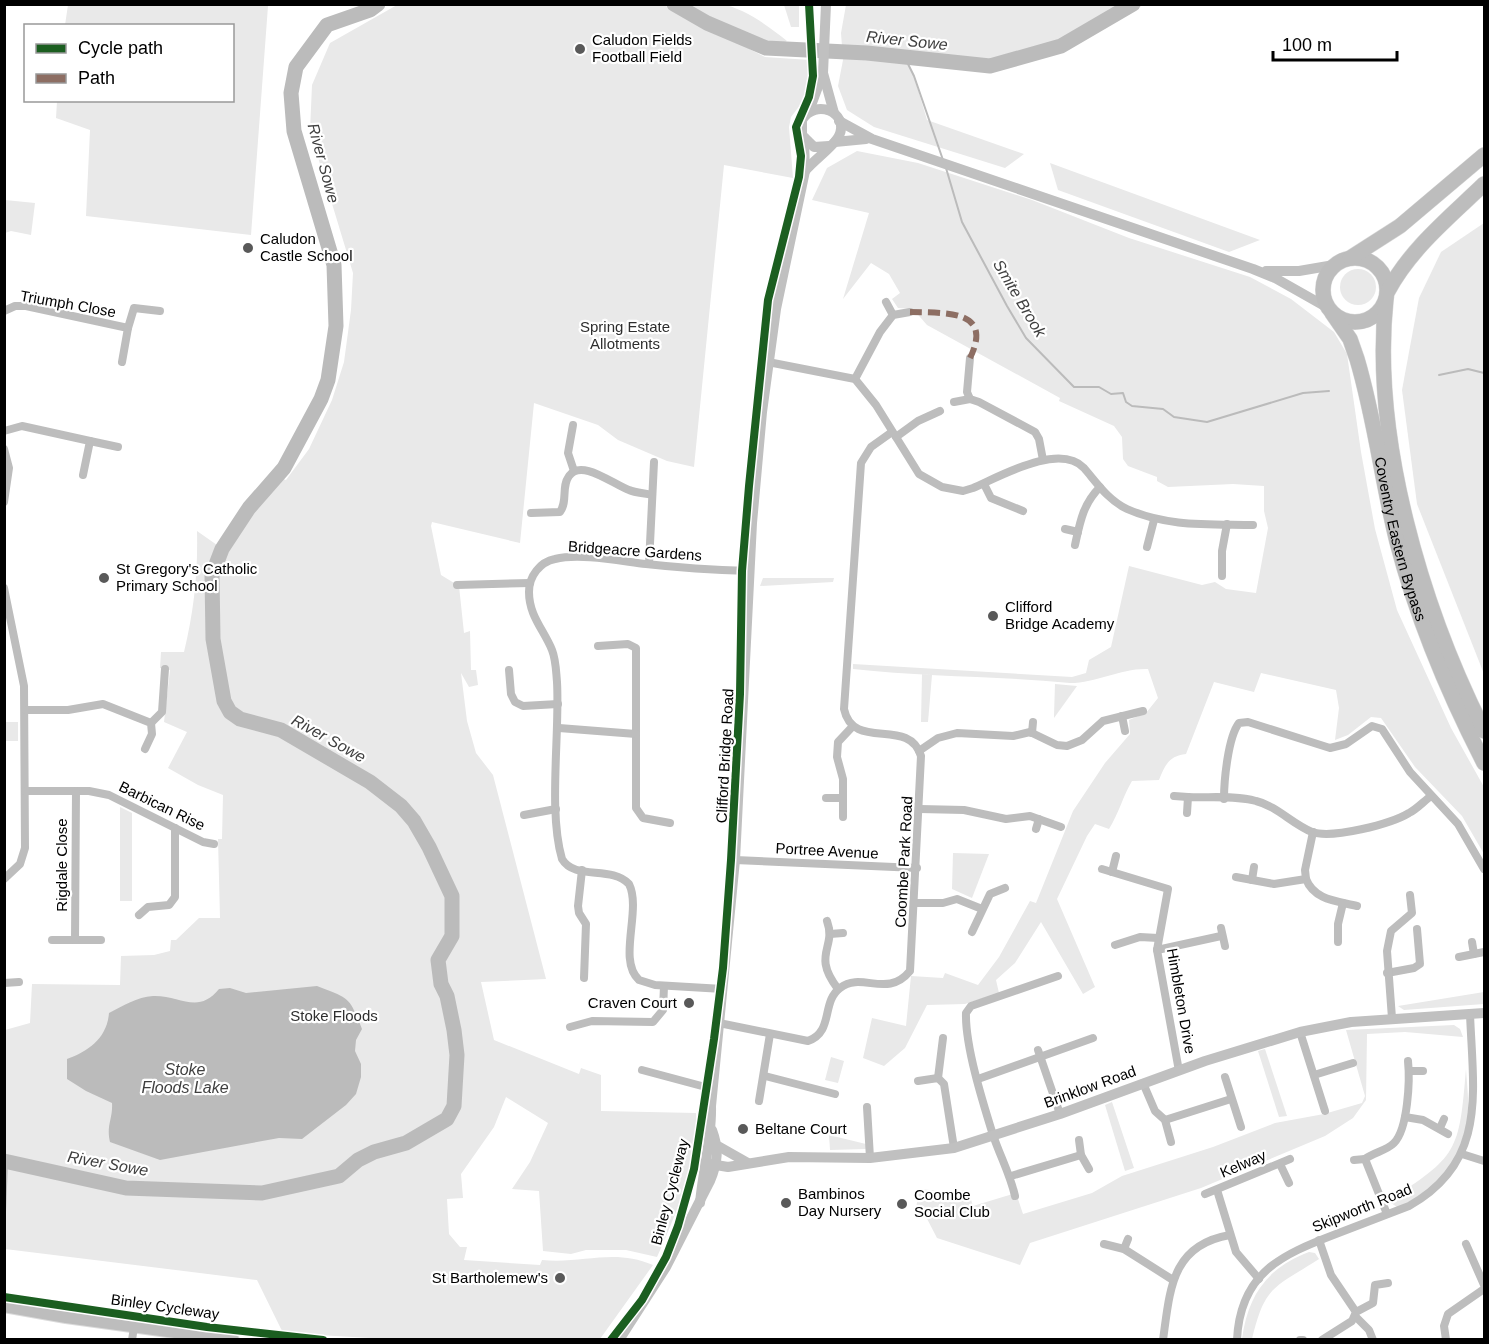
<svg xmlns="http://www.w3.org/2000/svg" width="1489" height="1344" viewBox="0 0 1489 1344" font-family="Arial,sans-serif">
	<rect width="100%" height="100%" fill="#fff"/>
	<g fill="#e9e9e9">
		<path d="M662,4L765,57L810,60L811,76L807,96L791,117L789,127L793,178L724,165L694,467L667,461L618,440L598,425L534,403L520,543L432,522L431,526L441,575L459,586L464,633L470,631L471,670H476L478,685L469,687L461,673L467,721L476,753L493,775L546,979L481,982L494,1040L579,1074L581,1068L601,1075V1111L696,1113C700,1158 675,1217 657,1257L626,1250H586L571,1254L543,1251L539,1191L512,1189L530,1162L548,1123L506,1097L494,1127L461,1174L463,1198L447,1199L449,1234L460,1247H467L464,1260L540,1265L542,1260C583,1264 614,1248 653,1265L600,1339H388L283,1333L257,1280L5,1249V1030L30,1023L32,984L120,985L121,956L154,955L170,951L171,940H176L199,918H220L218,839H222L223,795L198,785L168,768L187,732L164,722L170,670L160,668L161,652H184C194,611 198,573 197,531L227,552L244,520L280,478L286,480L309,449L332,400L344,362L351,310L353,273L310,131L312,85L330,43L397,5Z"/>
		<path d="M255,5L268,6L251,235L86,216L90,130L56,118L57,101L232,100V26L65,25L68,5Z"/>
		<path d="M679,5C693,4 708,3 721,4C744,8 770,27 787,41C768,54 698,15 679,5Z"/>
		<path d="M784,5H799V27H791Z"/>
		<path d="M846,5V4L1143,5L1060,53L990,66L905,59L914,76L927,120L1024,154L1005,168L874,127L847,110L838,86L843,60L841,33Z"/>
		<path d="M857,151L918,163L1032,200L1129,238L1250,277L1291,299L1334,332L1347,354L1361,452L1375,529L1397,610L1451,728L1484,787V854L1462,816L1415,767L1381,718L1371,717L1348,735L1335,740L1339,708L1336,690L1261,673L1254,692L1214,682L1186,754C1169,756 1165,765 1159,780L1132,781C1123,796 1119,813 1109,829L1095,824L1087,836L1057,899L1095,987L1083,994L1041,922L1015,963L996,980L999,993L965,1004L927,1005L905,1048L884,1066L863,1058L872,1018L906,1026L911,976L943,978L945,973L978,985L999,957L1030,901L1036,903L1073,811L1105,763L1130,734L1129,720L1146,713L1158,698L1148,669C1121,668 1097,683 1070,683C998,676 925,677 853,669V664L1072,677L1086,673L1089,660L1111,647L1129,566L1202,585L1215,582L1226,589L1256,593L1268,528L1264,511V486L1233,484L1168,487L1157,481V477L1128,466L1123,459L1122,437L1114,426L1059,401L1060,398L927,325L913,309L898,308L892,299L900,293L889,274L871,263L843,299L869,213L812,200L827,168Z"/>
		<path d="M1050,163L1260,240L1229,252L1058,190Z"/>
		<path d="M5,200L35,203L31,235L11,231L5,233Z"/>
		<path d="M1484,223V674L1417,504L1402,390L1419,298L1441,252Z"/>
		<circle cx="1358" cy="287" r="18"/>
		<path d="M763,578H834L833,582L760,586Z"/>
		<path d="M922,674L932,675L928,722H921Z"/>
		<path d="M1055,684L1077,686L1054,718V715Z"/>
		<rect x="5" y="722" width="13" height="19"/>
		<path d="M120,807L132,813V901H120Z"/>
		<path d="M953,853L989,854L972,898L952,889Z"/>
		<path d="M1484,992V1004L1404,1010L1398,1006Z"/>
		<path d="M1454,1025L1460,1029L1463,1037L1405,1032L1367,1034L1366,1100L1353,1118L1325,1136L1201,1188L1030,1243L1020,1265L937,1238L923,1211L916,1209L919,1189L951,1192L968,1190L973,1206L1016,1193L1023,1214L1092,1193L1122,1176L1213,1147L1275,1123L1324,1114L1362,1103L1365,1096L1346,1030Z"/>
		<path d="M1265,1049L1287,1116L1279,1117L1258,1051Z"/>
		<path d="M831,1057L844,1061L838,1083L825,1080Z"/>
		<path d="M1466,1069C1467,1085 1469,1101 1468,1116C1466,1158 1434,1193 1397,1207L1388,1201C1458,1156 1459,1152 1466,1069Z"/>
		<path d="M1112,1102L1134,1168L1125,1171L1105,1105Z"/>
		<path d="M829,1135L866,1144V1149L830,1150Z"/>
		<path d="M1309,1252L1315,1253L1319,1259C1274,1288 1265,1285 1252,1339H1242C1248,1295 1267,1268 1309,1252Z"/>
	</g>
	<path fill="#bbb" d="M317,986C350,999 349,996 362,1029L356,1040L355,1051L361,1064V1077L356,1094L346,1105L302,1139L279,1138L160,1160L110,1142C106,1125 113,1119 112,1103L86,1091L67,1079V1059C89,1051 107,1038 109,1013C123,1006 137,997 153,996C180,995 198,1015 219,989L230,988L246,993Z"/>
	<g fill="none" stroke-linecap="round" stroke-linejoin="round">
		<g stroke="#bbb" stroke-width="2">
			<path d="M905,58L914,76L943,160"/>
			<path d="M946,168L962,222L1007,306L1026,338L1074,387H1099L1111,394L1123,393L1126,402L1132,406L1163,409L1174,417L1207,422L1303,393L1329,391"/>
			<path d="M1439,375L1468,369L1484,373"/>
			<path d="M4,1237L7,1162"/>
		</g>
		<g stroke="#bbb" stroke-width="15">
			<path d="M674,4L707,23L766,48L867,53L990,66L1061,46L1133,4"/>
			<path d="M4,1161L126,1188L262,1193L339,1176L358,1160L374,1152L406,1143L447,1119L454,1106L457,1055L454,1030L447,996L441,984L438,960L452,936V896L429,847L414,821L401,806L370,782L281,730L240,719L230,712L224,701L213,639L212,575L222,549L249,508L284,468L321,399L328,380L336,326L334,265L294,131L291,93L296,67L327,25L370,10L378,4"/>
		</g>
		<defs>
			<path id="primary" d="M4,1306L66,1317L233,1340"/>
			<g id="highway">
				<circle cx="1355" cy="290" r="32"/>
				<path d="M1350,258L1400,226L1484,155"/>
				<path d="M1388,291C1411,248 1450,217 1484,184"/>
				<path d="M1386,299C1371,438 1422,608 1484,731"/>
				<path id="s1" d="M1332,313L1350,339L1357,359C1375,419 1382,482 1397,542C1417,619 1448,693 1484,763"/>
			</g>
		</defs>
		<use href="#primary" stroke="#dbdbdb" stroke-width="14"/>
		<use href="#highway" stroke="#dbdbdb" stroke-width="16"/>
		<g stroke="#bdbdbd" stroke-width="8">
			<path d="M886,302L893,315"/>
			<path d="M4,311L15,306H26L128,328L122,362"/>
			<path d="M128,328L134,308L160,311"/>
			<path d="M970,358L967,392L970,399L979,402L1035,432L1039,439L1043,460"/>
			<path d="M768,362L855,379L876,405L919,474L942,487L963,491L973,488C999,477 1059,442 1084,468C1097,483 1108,500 1127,509C1167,527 1209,524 1253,525"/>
			<path d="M855,379L880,332L893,315L910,312"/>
			<path d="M954,402L970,399"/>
			<path d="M573,425L568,453L574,471"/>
			<path d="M4,431L22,426L90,441L83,475"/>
			<path d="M896,437L918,421L940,411"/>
			<path d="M90,441L118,447"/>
			<path d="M4,449L9,468L4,502"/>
			<path d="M984,484L991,498L1023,511"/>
			<path d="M531,513L560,512C568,501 561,487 569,476C581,458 614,485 629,490C636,493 644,493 652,495"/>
			<path d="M1065,529L1078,532"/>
			<path d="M1075,545C1080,522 1083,504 1100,487"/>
			<path d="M1147,547L1154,520"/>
			<path d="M649,564L654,462"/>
			<path d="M1222,576V551L1227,524"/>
			<path d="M457,585L530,583"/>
			<path d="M4,588L24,686L25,848L20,864L4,879"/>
			<path d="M598,646L628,644L636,648V808L643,818L670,823"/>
			<path d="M509,670L511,694L515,702L523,706L558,704"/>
			<path d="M26,710H68L103,704L151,723L152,734L145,749"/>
			<path d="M1122,716L1125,731"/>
			<path d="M151,723L162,712L165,669"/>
			<path d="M559,728L636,734"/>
			<path d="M1032,733L1033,722"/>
			<path d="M919,751L938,738L957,733L1013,736L1030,732L1057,745L1067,746L1082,740L1103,721L1143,711"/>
			<path d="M25,791H89L109,795L203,842L214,844"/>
			<path d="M1174,796L1188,797"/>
			<path d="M826,798H843"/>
			<path d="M1224,799C1224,781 1228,737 1239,723L1248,722L1330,748L1346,744L1372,726L1382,729L1410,772L1458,824L1484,869"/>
			<path d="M920,809L964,810L1006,819L1030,816L1061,827"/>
			<path d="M1187,813L1188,797C1209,798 1235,795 1256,801C1277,806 1292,824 1312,832C1332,839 1391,824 1409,813C1417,809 1424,801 1431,796"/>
			<path d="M524,815L556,809"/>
			<path d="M843,817V779L837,757L838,742L853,726"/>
			<path d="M1036,829L1039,819"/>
			<path d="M735,860L917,868"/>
			<path d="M1102,869L1168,889L1157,950L1179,1071"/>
			<path d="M582,870L578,906L579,913L586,924L584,978"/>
			<path d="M1112,872L1116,856"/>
			<path d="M1236,877L1274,884L1306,879C1314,900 1337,901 1357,906"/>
			<path d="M1306,879L1305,870L1313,832"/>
			<path d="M1252,880L1254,867"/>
			<path d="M915,903H943L957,899L982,909"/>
			<path d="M139,915L148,907L169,905L175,897V828"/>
			<path d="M827,921C837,948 811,954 838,989"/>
			<path d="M1221,928L1225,946"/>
			<path d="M972,932L990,894L1005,888"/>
			<path d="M830,934L843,933"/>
			<path d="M52,940H101"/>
			<path d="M75,940L76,791"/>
			<path d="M1338,942V924L1343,903"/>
			<path d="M1472,942L1474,954"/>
			<path d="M1115,945L1140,937L1158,938"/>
			<path d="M1157,950L1221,936"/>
			<path d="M1459,957L1484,952"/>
			<path d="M1387,973L1414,968L1420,964L1417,929"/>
			<path d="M4,983L19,982"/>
			<path d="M723,989L655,985L639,980C617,960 642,910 629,884C611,865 575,881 562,859C548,811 560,734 557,682C556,671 556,660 552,650C544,630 529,616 529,592C529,576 540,562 555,559C580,553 620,561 646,564C681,568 715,570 750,571"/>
			<path d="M1392,1018L1387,951L1391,931L1412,913L1410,895"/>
			<path d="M719,1023L808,1041C834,1032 821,1002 840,988C862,971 887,999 910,971L921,756C909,716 853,752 844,709L861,463L871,447L892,432"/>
			<path d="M570,1027L592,1021L653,1022L663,1010L664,986"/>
			<path d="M1300,1032L1325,1111"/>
			<path d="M1038,1050L1060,1114"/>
			<path d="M642,1070L713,1089"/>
			<path d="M1409,1071H1423"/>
			<path d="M1314,1075L1353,1063"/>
			<path d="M765,1076L835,1094"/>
			<path d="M1225,1077L1241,1127"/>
			<path d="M938,1078L943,1038"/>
			<path d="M978,1079L1093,1038"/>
			<path d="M918,1081L938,1078L944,1084L954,1148"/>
			<path d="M1143,1083L1155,1111L1165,1120L1171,1142"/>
			<path d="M759,1101L770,1034"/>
			<path d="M867,1107L870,1158"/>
			<path d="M1405,1117L1423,1120L1448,1134"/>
			<path d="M1165,1120L1231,1099"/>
			<path d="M1440,1128L1444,1119"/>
			<path d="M1079,1140L1081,1155L1089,1169"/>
			<path d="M1462,1154L1484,1161"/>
			<path d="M1354,1160L1365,1159"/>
			<path d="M1280,1164L1289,1183"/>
			<path d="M1011,1176L1081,1155"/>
			<path d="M1217,1190L1236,1252L1259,1279"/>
			<path d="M1205,1194L1290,1159"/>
			<path d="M1015,1196C1010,1174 1000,1156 993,1135C983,1103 965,1046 966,1013L971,1006L1058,976"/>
			<path d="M1387,1214L1365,1159C1374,1152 1386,1151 1394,1143C1408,1129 1410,1080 1408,1061"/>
			<path d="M1319,1240L1331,1275L1356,1312L1352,1321L1322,1340"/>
			<path d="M1104,1244L1124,1249L1173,1280"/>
			<path d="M1466,1244L1484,1285"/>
			<path d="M1124,1249L1128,1239"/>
			<path d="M1356,1312L1373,1303L1375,1285L1388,1283"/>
			<path d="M1355,1316L1369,1330L1373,1340"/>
			<path d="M132,1340L134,1327"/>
			<path d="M1163,1340C1170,1290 1171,1245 1230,1235"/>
			<path d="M1237,1340C1240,1273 1281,1255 1336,1234C1360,1225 1385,1215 1409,1206C1488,1162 1473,1091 1470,1014"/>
			<path d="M1300,1340H1303"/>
			<path d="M1446,1340L1444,1326L1448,1314L1484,1289"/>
		</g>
		<g stroke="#c0c0c0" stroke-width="10">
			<path d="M823,73L834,113"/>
			<path d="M809,111L823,73L826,4"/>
			<path d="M839,121L872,139L1253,269L1275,278L1328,308"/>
			<path d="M835,142L866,139"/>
			<path d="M805,171C814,160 834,146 839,136C850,112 815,98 802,120V135L814,147L829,146"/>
			<path d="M1266,271H1299L1334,265"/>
			<path d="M718,1146L748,1163"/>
			<path d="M704,1163L728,1167L789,1157L870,1158L954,1148L1060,1114L1205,1061L1300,1032L1351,1022L1484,1013"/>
			<path d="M700,1203C703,1170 712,1138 711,1106L735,860L752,523L762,412L776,309L805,171L804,139"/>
			<path d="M619,1340L666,1267L710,1181C718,1162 719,1149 712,1130"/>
		</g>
		<use href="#primary" stroke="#bdbdbd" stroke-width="12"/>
		<use href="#highway" stroke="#bdbdbd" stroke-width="15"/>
		<path stroke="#8d6e63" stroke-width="6" stroke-dasharray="12 6" stroke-linecap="butt" d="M910,312C945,313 994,309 970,358"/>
		<defs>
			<g id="cycleway">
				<path d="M4,1297L207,1327L323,1340"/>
				<path d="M611,1340L642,1300L666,1257L678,1226L694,1169L714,1039L723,968L731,860L740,694L742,571L749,486L768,300L799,177L801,156L796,127L809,97L813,76L809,4"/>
			</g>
		</defs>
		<use href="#cycleway" stroke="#fff" stroke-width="11"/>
		<use href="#cycleway" stroke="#1b5e20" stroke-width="8"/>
	</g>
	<g fill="#595959" stroke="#fff" stroke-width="2">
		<circle cx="580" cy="49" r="6"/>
		<circle cx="248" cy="248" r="6"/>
		<circle cx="104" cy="578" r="6"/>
		<circle cx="993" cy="616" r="6"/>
		<circle cx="689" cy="1003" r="6"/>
		<circle cx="743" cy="1129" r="6"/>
		<circle cx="786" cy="1203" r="6"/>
		<circle cx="902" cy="1204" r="6"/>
		<circle cx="560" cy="1278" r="6"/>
	</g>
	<g text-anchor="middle" stroke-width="4.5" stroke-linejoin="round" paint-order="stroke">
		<g font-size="15" fill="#000" stroke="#fff" text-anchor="start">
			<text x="592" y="45">Caludon Fields<tspan x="592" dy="17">Football Field</tspan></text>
			<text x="260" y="244">Caludon<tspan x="260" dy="17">Castle School</tspan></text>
			<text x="116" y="574">St Gregory's Catholic<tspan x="116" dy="17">Primary School</tspan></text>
			<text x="1005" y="612">Clifford<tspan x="1005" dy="17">Bridge Academy</tspan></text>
			<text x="677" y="1008" text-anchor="end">Craven Court</text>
			<text x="755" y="1134">Beltane Court</text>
			<text x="798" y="1199">Bambinos<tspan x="798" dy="17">Day Nursery</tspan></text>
			<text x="914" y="1200">Coombe<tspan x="914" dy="17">Social Club</tspan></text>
			<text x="548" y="1283" text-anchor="end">St Bartholemew's</text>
		</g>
		<g font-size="15" fill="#000" stroke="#fff">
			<text transform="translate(68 304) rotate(10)" y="5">Triumph Close</text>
			<text dy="5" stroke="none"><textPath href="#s1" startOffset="238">Coventry Eastern Bypass</textPath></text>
			<text transform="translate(635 551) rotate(4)" y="5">Bridgeacre Gardens</text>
			<text transform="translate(725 756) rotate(-87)" y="5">Clifford Bridge Road</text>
			<text transform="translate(162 806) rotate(26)" y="5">Barbican Rise</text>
			<text transform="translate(827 851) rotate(3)" y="5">Portree Avenue</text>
			<text transform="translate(904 862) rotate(-87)" y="5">Coombe Park Road</text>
			<text transform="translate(62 865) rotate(-90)" y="5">Rigdale Close</text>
			<text transform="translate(1181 1001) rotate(80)" y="5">Himbleton Drive</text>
			<text transform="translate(1090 1087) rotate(-20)" y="5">Brinklow Road</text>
			<text transform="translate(1243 1164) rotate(-23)" y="5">Kelway</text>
			<text transform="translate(670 1192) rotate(-75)" y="5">Binley Cycleway</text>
			<text transform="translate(1362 1208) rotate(-22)" y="5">Skipworth Road</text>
			<text transform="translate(165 1307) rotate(8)" y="5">Binley Cycleway</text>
		</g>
		<g font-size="15" fill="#2e2e2e" stroke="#fff">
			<text x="625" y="332">Spring Estate<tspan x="625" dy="17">Allotments</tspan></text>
			<text x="334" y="1021">Stoke Floods</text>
		</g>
		<g font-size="16" font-style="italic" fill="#3f3f3f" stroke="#fff">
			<text transform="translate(907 40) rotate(6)" y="6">River Sowe</text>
			<text transform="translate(324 163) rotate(75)" y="6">River Sowe</text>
			<text transform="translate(1020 298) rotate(59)" y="6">Smite Brook</text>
			<text transform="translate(329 738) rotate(29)" y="6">River Sowe</text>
			<text x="185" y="1075">Stoke<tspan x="185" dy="18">Floods Lake</tspan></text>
			<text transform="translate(108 1163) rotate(10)" y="6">River Sowe</text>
		</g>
	</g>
	<rect width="1489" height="1344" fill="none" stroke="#000000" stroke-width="12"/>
	<rect x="24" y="24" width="210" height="78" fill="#ffffff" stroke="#999999" stroke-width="1.5"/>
	<rect x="36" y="44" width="30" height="9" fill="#1b5e20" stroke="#999999" stroke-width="1.5"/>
	<text x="78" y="54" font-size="18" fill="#000000">Cycle path</text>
	<rect x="36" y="74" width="30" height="9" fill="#8d6e63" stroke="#999999" stroke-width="1.5"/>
	<text x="78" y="84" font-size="18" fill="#000000">Path</text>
	<path d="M1273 51v9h124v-9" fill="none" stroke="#000000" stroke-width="3"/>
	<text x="1282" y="51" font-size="18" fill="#000000" stroke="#ffffff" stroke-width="4.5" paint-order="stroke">100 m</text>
</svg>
